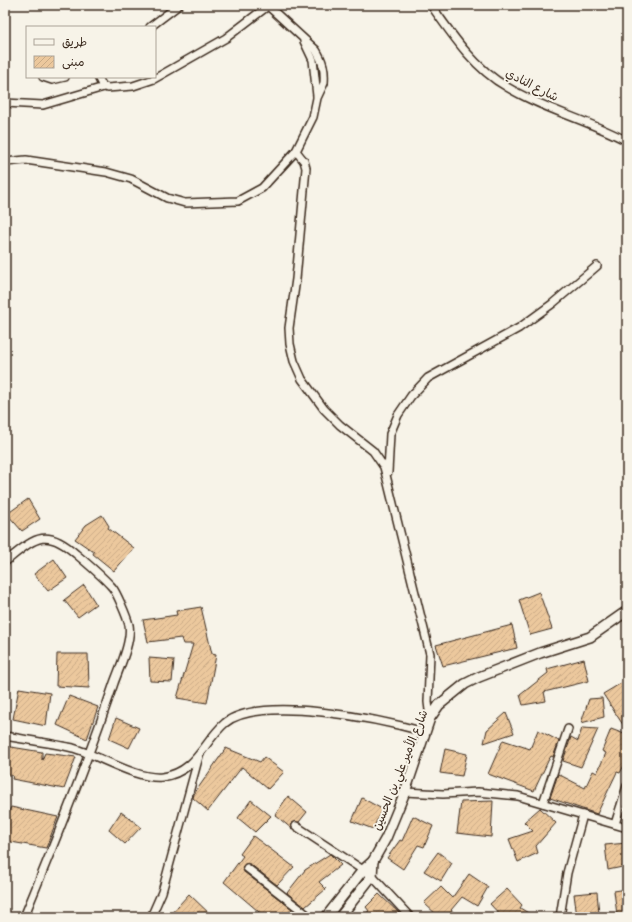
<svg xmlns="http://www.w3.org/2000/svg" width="632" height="922" viewBox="0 0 632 922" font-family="'Gochi Hand','Playpen Sans Arabic',sans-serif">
	<defs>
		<pattern id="building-hatch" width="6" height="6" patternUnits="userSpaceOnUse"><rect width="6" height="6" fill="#ecc89d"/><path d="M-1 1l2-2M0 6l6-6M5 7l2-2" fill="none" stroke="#cbac87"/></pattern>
	</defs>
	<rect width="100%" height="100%" fill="#f7f3e8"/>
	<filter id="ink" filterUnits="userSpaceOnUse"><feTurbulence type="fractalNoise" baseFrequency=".025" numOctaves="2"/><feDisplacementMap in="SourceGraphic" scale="8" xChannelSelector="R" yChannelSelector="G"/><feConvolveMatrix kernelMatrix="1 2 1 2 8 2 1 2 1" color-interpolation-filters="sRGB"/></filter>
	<g filter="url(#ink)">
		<g fill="url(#building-hatch)" stroke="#3b2a1e">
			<path d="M28,499L40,519L22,531L7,514Z"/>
			<path d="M102,515L109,526L108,528L134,548L114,571L93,554L94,552L75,539L86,525Z"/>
			<path d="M54,559L67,578L48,591L34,574Z"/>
			<path d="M84,585L96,604L78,617L64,600Z"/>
			<path d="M539,592L552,629L530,635L519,600Z"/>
			<path d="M201,607L212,654L216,655L207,703L177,698L193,644H183L181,638L148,642L143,620L177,615L176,611Z"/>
			<path d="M512,625L517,648L443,666L436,645Z"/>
			<path d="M57,654H88L89,688L56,686Z"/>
			<path d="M149,658L174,660L172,682L150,681Z"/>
			<path d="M584,659L589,681L544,692L546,701L523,705L520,695L548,673L547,669Z"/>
			<path d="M623,682L627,689V731L603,694Z"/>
			<path d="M19,688L50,693L46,726L13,719Z"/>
			<path d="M69,696L98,707L87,739L57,725Z"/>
			<path d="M602,698L604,717L581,723L589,699Z"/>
			<path d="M506,713L514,733L484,743L487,730Z"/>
			<path d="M116,718L139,728L129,748L109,739Z"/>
			<path d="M582,728L598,729L581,767L563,761L571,737L578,741Z"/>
			<path d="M611,729L627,735V760L620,773L617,772L597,814L550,798L558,774L585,788L593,771L597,773L606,753L602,751Z"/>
			<path d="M538,730L559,741L553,757L551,756L548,761L534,791L488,774L503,740L530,749Z"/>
			<path d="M5,746L42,752V760L45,753L76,757L64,789L12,779L13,776L5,774Z"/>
			<path d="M226,748L260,762L264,757L284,772L268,789L242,767L208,811L193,798L194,794Z"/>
			<path d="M445,749L467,754L462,776L440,773Z"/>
			<path d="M288,796L307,812L299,822L292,823V829L275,815Z"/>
			<path d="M362,798L382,809L373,829L352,821Z"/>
			<path d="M251,800L271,816L255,832L238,818Z"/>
			<path d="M493,801L491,837L457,833L461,802Z"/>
			<path d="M11,807L58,817L46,848L5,841V819Z"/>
			<path d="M540,808L556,823L536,846L538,853L518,862L509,839L533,831L524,822Z"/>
			<path d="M121,812L141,827L125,844L109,830Z"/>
			<path d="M413,816L433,826L424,847L418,845L403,869L387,858L400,840L402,841Z"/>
			<path d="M253,836L294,867L277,885L250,864H245L242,867L244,872L292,909L285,917H265L224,882L243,856L240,854Z"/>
			<path d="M627,843V866L608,870L605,845Z"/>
			<path d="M438,852L452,863L441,881L424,871Z"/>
			<path d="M330,854L341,865L319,882L326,889L305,907L287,893L305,870Z"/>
			<path d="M469,874L488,887L477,906L462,897L451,910L459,917H439L424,903L441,887L452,898Z"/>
			<path d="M507,889L522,905L520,908L535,917H502L490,904Z"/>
			<path d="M627,889V913L617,915L614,891Z"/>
			<path d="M597,892L599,914L577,917L574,894Z"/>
			<path d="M189,894L213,917H168Z"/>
			<path d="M379,894L399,913L394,917H360L369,911L366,907Z"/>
		</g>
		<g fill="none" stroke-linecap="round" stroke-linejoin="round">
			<defs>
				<g id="minor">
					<path d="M431,5C452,35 475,69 507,87C545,110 588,120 627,141"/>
					<path d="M150,27L179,5"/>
					<path d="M304,41L313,60L317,96"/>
					<path d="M43,77L52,80L65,77"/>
					<path d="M98,77L102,85L107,88L133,86L154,79L226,38L269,5"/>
					<path d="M5,103L43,105L104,87"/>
					<path d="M296,151L304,161L306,168L296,279L289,328L290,344L294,361L302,379L324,409L340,425L373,451L384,467L430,654L428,702L430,718"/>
					<path d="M5,162L26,160L106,172L131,179L167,198L185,203L238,201L262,188L296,151L313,117L317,98L324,83C325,70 323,61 316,50L267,5"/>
					<path d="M388,472L390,434L398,415L411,396L428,378L519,328L552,304L597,266"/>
					<path d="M5,562C34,539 45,526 76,554C88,564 101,575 112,587C117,593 127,617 129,625C132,641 119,669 114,683C87,763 56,840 24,917"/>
					<path d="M5,736C28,740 51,743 73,748C98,755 138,780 162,777C197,772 203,742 225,723C261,694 382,720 425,732"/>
					<path d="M405,792L443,794L478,792L518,796L627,828"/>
					<path d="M543,803L568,729"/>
					<path d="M615,824L627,786"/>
					<path d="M296,826L372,876L410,917"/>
					<path d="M247,868L310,917"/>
					<path d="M151,917L162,892L199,756"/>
					<path d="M560,917L567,873L583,815"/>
				</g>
				<g id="tertiary">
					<path d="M326,917L363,870L373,861"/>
					<path d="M340,917L372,876L373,861L386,838L405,792L430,718L439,705L465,684L479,677L540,653L590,637L627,611"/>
				</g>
			</defs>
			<use href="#minor" stroke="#3b2a1e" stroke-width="10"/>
			<use href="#tertiary" stroke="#3b2a1e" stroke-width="12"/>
			<use href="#minor" stroke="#f7f3e8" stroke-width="7"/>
			<use href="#tertiary" stroke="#f7f3e8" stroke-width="9"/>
		</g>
	</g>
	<g text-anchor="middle" stroke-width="4" stroke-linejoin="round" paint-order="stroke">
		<g font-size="12" fill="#3b2a1e" stroke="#f7f3e8">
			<text transform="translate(532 85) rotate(27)" y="4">شارع النادي</text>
			<text transform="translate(400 770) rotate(-68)" y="4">شارع الأمير علي بن الحسين</text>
		</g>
	</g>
	<rect width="632" height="922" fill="none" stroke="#f7f3e8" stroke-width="20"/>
	<rect x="10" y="10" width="612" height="902" fill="none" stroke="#3b2a1e" stroke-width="1.5" filter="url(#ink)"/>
	<rect x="26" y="26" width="130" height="52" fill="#f7f3e8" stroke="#aca397"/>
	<rect x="34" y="39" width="20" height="6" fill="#f7f3e8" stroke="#aca397"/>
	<text x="62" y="46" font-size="12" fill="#3b2a1e">طريق</text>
	<rect x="34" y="56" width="20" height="12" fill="url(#building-hatch)" stroke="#aca397"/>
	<text x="62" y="66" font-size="12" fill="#3b2a1e">مبنى</text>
</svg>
